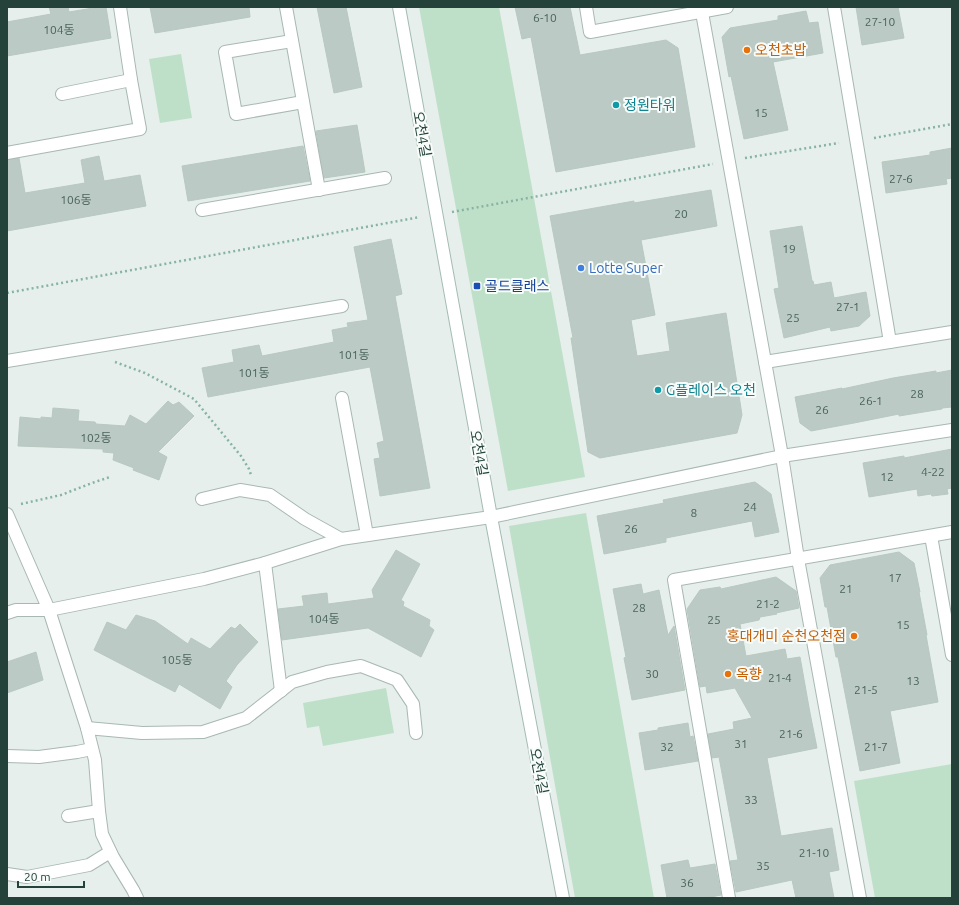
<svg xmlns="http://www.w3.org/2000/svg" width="959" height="905" viewBox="0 0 959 905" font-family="Ubuntu,'Noto Sans KR',sans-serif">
	<rect width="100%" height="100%" fill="#e6efeb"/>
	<g fill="#bfe0c8">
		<path d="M419,7H499L585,477L508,491Z"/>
		<path d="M181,54L192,118L160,123L149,59Z"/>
		<path d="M586,513L654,898H575L509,526Z"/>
		<path d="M386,688L394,733L323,746L319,726L307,728L303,703Z"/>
		<path d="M952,764V898H875L854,781Z"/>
	</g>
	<g fill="#bbcac4" stroke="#b8c9c2">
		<path d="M49,7H68L69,12L99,7H106L111,38L7,56V22L51,14Z"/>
		<path d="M150,7H249L250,17L155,33Z"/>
		<path d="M317,7H346L362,87L334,93Z"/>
		<path d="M515,7H570L580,55L666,40L678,48L695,147L556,172L531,37L522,39Z"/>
		<path d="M856,7H898L904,38L862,45Z"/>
		<path d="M806,11L809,23L818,22L823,53L773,62L788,130L744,139L731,76L729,77L722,37L730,28L778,20V16Z"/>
		<path d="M357,125L365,172L324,178L316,131Z"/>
		<path d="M303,146L310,181L188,201L182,166Z"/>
		<path d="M952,148V178L946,179L947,184L886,193L882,162L930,155V152Z"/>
		<path d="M99,156L104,181L140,175L146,206L7,231V160L19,158L25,193L85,183L81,160Z"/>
		<path d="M711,190L717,226L641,240L655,315L631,320L637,356L670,351L666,323L726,313L742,415L737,433L600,458L588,452L571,338H573L550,216L634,201V203Z"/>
		<path d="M802,226L812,281H813L814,285L831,282L834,298L866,292L870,316L859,326L831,331L830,327L784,338L774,289L779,288L770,231Z"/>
		<path d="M391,239L402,294L395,296L430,488L380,496L374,459L380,458L377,443L384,441L370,367L208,397L202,368L234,362L232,350L259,345L262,356L334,342L332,330L348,327L347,323L368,320L354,247Z"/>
		<path d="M952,370V407L942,408V409L899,416V414L854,423L811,431L800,423L795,397L842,388V389L893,378L936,371V373Z"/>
		<path d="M168,401L173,405L179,402L194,416L158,452L167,457L159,480L133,470L134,468L113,460L114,453L103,452V449L18,446L20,417L41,419V417L52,418L53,408L79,410L78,421L95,422L96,424L125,426L130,415L146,424Z"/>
		<path d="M952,449V488L947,489L948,494L932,496L931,494L918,496L917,489L869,497L863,463L904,456V458Z"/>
		<path d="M755,482L771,494L779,532L755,537L752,521L666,538V542L604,554L597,516L664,503L663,500Z"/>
		<path d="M396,550L420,564L401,600L404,602L403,606L430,620L429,626L434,630L421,657L368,628L282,640L278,609L304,606L302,596L327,593L328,604L374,598L372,590Z"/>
		<path d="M899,552L914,563L920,592H919L927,635H926L938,702L890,711L900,763L860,771L838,657H836L827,607H825L820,578L830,565Z"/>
		<path d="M776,577L796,591L799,608L776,613L777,614L760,617L759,620L740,624L746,656L785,649L787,659L800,657L810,713L817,748L767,758L781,836L832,828L839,870L829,872L834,898H796L792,880L736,892L730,861L738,860L719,757L712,758L708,734L734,729L733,722L752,718L735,688L707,693L706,686L700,687L687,609L700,590L720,587L721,589Z"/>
		<path d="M641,584L643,594L659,590L668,635L674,626L685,690L632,700L624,658L626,657L613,589Z"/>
		<path d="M136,615L155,621L188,644L191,638L210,649L231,627L235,629L240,624L258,642L237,665L226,681L232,687L220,709L179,684L175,692L94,650L107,622L126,630Z"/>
		<path d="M36,652L43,680L7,693V662Z"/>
		<path d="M688,723L690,737L693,736L698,761L645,770L639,733L658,730V728Z"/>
		<path d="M688,860L690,868L715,864L721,895L706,898H667L661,865Z"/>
	</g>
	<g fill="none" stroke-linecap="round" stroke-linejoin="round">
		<defs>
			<g id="lane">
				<path d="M286,7L319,190"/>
				<path d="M292,41L225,52L236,114L303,102"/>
				<path d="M62,94L131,80L120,7"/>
				<path d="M7,153L140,129L131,80"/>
				<path d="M202,210L385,178"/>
				<path d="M7,361L342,306"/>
				<path d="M342,398L367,535"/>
				<path d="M202,499L240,490L270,495L305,519L341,539"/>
				<path d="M7,514L49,610H16L7,613"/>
				<path d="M265,563L281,691"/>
				<path d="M87,728L142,733L203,732L246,718L292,682L327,672L361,666L397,680L413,704L416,733"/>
				<path d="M7,756L39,757L77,752L92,749"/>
				<path d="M68,816L99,811"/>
				<path d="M7,874L27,877L89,865L110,852"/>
				<path d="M137,898L133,890L113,857L102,834L99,811L95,760L87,728L49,610L204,579L265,563L341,539L491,517"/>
			</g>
			<g id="street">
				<path d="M586,7L590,32L727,7"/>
				<path d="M701,7L782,456L798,559L860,898"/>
				<path d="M834,7L890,342"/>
				<path d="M765,362L952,332"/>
				<path d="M491,517L782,456L952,430"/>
				<path d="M931,536L952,655"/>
				<path d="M729,898L674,580L952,532"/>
			</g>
			<path id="secondary" d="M399,7L491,517L563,898"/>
		</defs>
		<use href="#lane" stroke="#a8b8b2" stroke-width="14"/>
		<use href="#street" stroke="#a8b8b2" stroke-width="14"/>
		<use href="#secondary" stroke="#a4bbb3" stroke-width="14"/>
		<g stroke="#86b3a5" stroke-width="2.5" stroke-dasharray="2 3" stroke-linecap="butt">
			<path d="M874,138L952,124"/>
			<path d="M745,158L839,143"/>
			<path d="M452,212L713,164"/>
			<path d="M7,293L420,217"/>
			<path d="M115,362L145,373L194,399L241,456L249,469L251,475"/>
			<path d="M21,504L61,495L92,483L110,477"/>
		</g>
		<use href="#lane" stroke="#fff" stroke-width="12"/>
		<use href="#street" stroke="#fff" stroke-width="12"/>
		<use href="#secondary" stroke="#fff" stroke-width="12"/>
	</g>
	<g fill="#e8710a" stroke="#f7fbf9" stroke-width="1.5">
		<circle cx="747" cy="50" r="4"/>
		<circle cx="854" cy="636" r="4"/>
		<circle cx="728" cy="674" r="4"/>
	</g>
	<g fill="#0f9aa8" stroke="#f7fbf9" stroke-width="1.5">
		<circle cx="616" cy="105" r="4"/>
		<circle cx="658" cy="390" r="4"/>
	</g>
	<circle fill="#3f7fe0" stroke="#f7fbf9" stroke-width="1.5" cx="581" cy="268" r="4"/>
	<rect fill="#1a4fb4" stroke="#f7fbf9" stroke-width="1.5" x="473" y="282" width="8" height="8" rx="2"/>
	<g text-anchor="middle" stroke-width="4" stroke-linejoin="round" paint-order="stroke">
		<g font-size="12" fill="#4a645c">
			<text x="545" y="22">6-10</text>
			<text x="880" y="26">27-10</text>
			<text x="59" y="34">104동</text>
			<text x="761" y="117">15</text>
			<text x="901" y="183">27-6</text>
			<text x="76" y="204">106동</text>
			<text x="681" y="218">20</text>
			<text x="789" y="253">19</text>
			<text x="848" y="311">27-1</text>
			<text x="793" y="322">25</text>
			<text x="354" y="359">101동</text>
			<text x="254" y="377">101동</text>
			<text x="917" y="398">28</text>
			<text x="871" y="405">26-1</text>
			<text x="822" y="414">26</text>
			<text x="96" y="442">102동</text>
			<text x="933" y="476">4-22</text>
			<text x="887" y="481">12</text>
			<text x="750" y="511">24</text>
			<text x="694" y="517">8</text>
			<text x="631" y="533">26</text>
			<text x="895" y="582">17</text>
			<text x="846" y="593">21</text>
			<text x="768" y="608">21-2</text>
			<text x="639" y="612">28</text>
			<text x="324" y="623">104동</text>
			<text x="714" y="624">25</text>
			<text x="903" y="629">15</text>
			<text x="177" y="664">105동</text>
			<text x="652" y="678">30</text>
			<text x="780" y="682">21-4</text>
			<text x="913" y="685">13</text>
			<text x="866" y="694">21-5</text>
			<text x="791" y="738">21-6</text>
			<text x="741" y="748">31</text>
			<text x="667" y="751">32</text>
			<text x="876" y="751">21-7</text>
			<text x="751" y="804">33</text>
			<text x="814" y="857">21-10</text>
			<text x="763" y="870">35</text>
			<text x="687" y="887">36</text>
		</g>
		<g font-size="14" fill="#c56008" stroke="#f7fbf9" text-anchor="start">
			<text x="755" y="55">오천초밥</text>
			<text x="846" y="641" text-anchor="end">홍대개미 순천오천점</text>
			<text x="736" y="679">옥향</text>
		</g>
		<g font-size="14" fill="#0d838f" stroke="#f7fbf9" text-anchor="start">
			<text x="624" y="110">정원타워</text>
			<text x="666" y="395">G플레이스 오천</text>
		</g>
		<g font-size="14" fill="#24423a" stroke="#f7fbf9">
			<text transform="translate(422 134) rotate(80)" y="5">오천4길</text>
			<text transform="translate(479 453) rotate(80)" y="5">오천4길</text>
			<text transform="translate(539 771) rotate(79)" y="5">오천4길</text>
		</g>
		<g font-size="14" fill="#366cbe" stroke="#f7fbf9" text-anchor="start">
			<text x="589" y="273">Lotte Super</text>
		</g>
		<g font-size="14" fill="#164399" stroke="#f7fbf9" text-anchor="start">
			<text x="485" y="291">골드클래스</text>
		</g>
	</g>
	<rect width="959" height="905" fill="none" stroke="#24423a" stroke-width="16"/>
	<path d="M18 881v6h66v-6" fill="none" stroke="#24423a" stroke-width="2"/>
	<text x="24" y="881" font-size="12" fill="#24423a" stroke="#f7fbf9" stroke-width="3" paint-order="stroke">20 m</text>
</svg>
